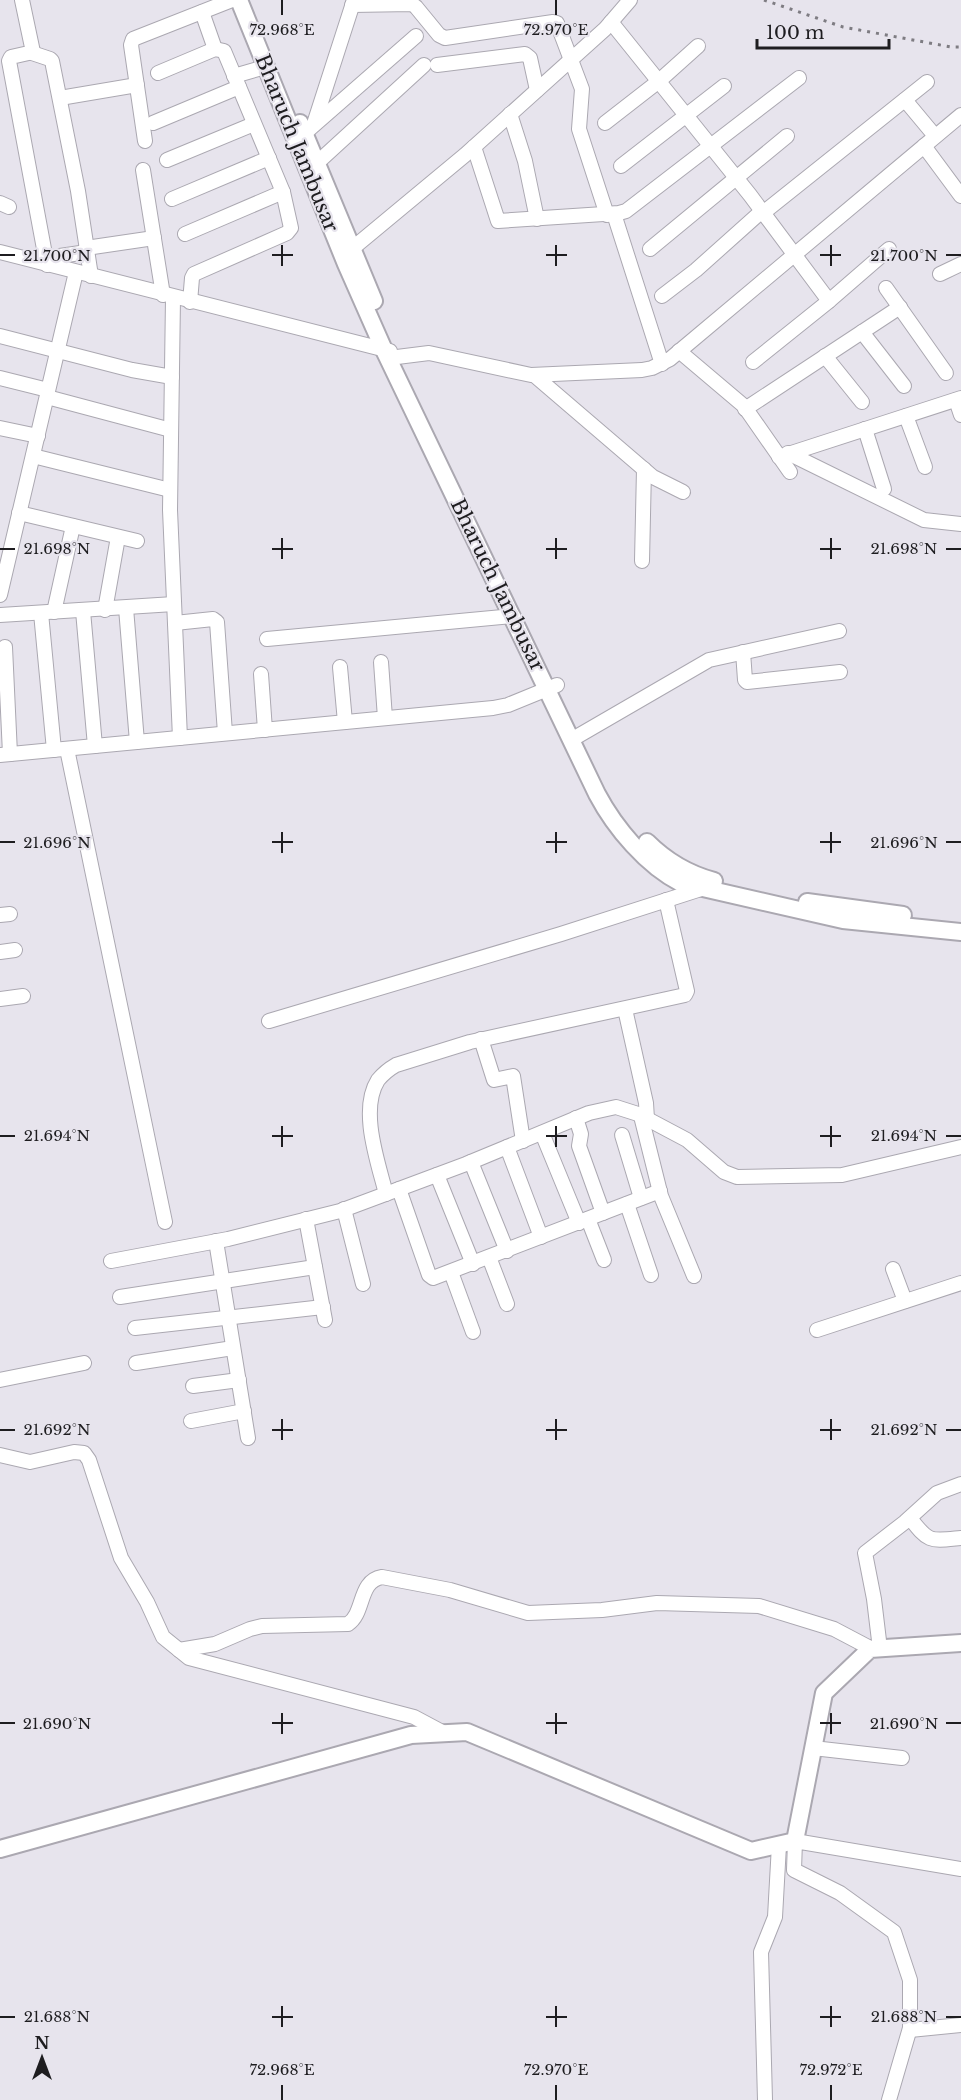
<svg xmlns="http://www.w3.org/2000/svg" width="961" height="2100" viewBox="0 0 961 2100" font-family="'Libre Baskerville',serif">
	<rect width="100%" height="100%" fill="#e7e4ed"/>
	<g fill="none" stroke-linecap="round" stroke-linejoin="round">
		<defs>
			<g id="minor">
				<path d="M22,0L33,52L11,57L9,61L47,265"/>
				<path d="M352,5L412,4L416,7L439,35L445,38L553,22L557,23L582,89L579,129L607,215"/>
				<path d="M202,12L215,49"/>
				<path d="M611,22L750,195L829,301"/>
				<path d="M32,53L50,59L52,61L78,191L91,276"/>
				<path d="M437,65L525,54L530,58L537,90"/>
				<path d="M158,73L215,49L224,51L283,192L291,228L287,233L194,274L192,278L190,302"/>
				<path d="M234,76L265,67"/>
				<path d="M60,98L137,85"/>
				<path d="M905,100L935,136"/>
				<path d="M510,114L525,161L537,219"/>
				<path d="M153,123L239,87"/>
				<path d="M605,123L659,81L698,46"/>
				<path d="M314,124L354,0"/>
				<path d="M295,136L305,133L416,36"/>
				<path d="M145,141L131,45L133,39L232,0"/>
				<path d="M924,146L961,196"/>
				<path d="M474,147L498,221L619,213L626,211L799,78"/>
				<path d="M167,160L254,124"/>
				<path d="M317,163L424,65"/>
				<path d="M621,166L724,86"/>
				<path d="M143,170L163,295"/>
				<path d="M172,199L269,158"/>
				<path d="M0,203L9,207"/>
				<path d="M763,213L927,82"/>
				<path d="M614,214L662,364"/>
				<path d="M185,234L283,192"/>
				<path d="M86,248L154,238"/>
				<path d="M650,249L787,136"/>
				<path d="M0,252L390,351"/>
				<path d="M345,253L353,248L465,155L605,29L630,0"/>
				<path d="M46,258L87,252"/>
				<path d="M940,274L961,264"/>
				<path d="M886,288L946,373"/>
				<path d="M662,296L696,270L762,211"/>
				<path d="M173,298L170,510L180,738"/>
				<path d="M862,332L904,386"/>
				<path d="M0,336L132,370L172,377"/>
				<path d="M679,351L744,406L790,472"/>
				<path d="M825,356L862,402"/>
				<path d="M397,357L429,353L531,375L642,370L652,368L670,359L961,115"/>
				<path d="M753,362L829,301L889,249"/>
				<path d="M534,375L653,477L683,492"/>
				<path d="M0,378L48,390"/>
				<path d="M47,397L171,430"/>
				<path d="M956,400L961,415"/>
				<path d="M745,409L900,307"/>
				<path d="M906,416L925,467"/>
				<path d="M0,428L38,436"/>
				<path d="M865,429L884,489"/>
				<path d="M788,453L924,520L961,524"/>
				<path d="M33,456L170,490"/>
				<path d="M779,457L961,398"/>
				<path d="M19,513L137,541"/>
				<path d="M642,561L644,469"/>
				<path d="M0,595L76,272"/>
				<path d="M126,608L137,742"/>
				<path d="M105,610L118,537"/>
				<path d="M83,611L95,746"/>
				<path d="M54,612L73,526"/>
				<path d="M41,613L54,750"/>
				<path d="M0,615L174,604"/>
				<path d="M175,623L213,619L217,622L225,733"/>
				<path d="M267,639L513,616"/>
				<path d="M5,647L10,754"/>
				<path d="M743,652L745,680L747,682L840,672"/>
				<path d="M381,662L385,718"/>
				<path d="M340,667L345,722"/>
				<path d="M261,674L265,730"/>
				<path d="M571,740L709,660L839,631"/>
				<path d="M67,749L165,1222"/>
				<path d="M0,755L493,708L508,705L557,685"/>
				<path d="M0,915L10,914"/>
				<path d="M0,952L15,950"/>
				<path d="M0,999L23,996"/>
				<path d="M625,1009L646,1103L647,1119"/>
				<path d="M269,1021L561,934L701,889"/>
				<path d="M481,1039L494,1080L513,1076L523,1141"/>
				<path d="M641,1116L661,1196L694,1276"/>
				<path d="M576,1118L581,1134L579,1146L603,1213"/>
				<path d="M542,1133L579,1223"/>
				<path d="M622,1135L641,1198"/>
				<path d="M507,1147L541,1237"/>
				<path d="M471,1162L507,1251"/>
				<path d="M437,1175L473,1264"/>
				<path d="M399,1189L429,1275L433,1278L660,1191"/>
				<path d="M386,1194C378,1162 359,1110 378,1080C383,1074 389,1069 396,1065L470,1042L685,995L687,991L666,900"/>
				<path d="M627,1204L651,1275"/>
				<path d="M344,1209L363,1284"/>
				<path d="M306,1219L325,1320"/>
				<path d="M588,1219L604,1260"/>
				<path d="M216,1241L248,1438"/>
				<path d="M489,1257L507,1304"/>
				<path d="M111,1261L228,1239L340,1211L466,1164L589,1113L616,1107L638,1114L687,1140L724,1172L737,1177L842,1175L961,1147"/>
				<path d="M893,1269L905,1301"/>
				<path d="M451,1272L473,1332"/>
				<path d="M120,1297L315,1267"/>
				<path d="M135,1328L323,1307"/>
				<path d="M817,1330L961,1283"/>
				<path d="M136,1363L233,1348"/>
				<path d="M0,1380L84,1363"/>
				<path d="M193,1386L239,1380"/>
				<path d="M191,1421L244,1411"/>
				<path d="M0,1455L30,1462L74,1452L84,1453L89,1460L121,1558L147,1602L163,1637L189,1658L414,1717L444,1733"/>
				<path d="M910,1518C929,1543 930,1541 961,1538"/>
				<path d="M880,1649L874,1599L865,1553L905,1522L937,1493L961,1484"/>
				<path d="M179,1650L215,1644L250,1629L262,1626L348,1624C365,1613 358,1581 382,1577L450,1590L528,1613L602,1610L657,1603L759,1606L834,1629L872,1649"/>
				<path d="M813,1748L902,1758"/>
				<path d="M910,2030L961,2025"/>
				<path d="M765,2100L761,1952L775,1917L779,1845"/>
				<path d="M889,2100L910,2028V1980L894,1932L840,1893L794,1870L795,1841L961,1869"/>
			</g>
			<g id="major">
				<path d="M239,0L346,264L384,350L597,794C615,828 647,866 681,883L843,920L961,932"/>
				<path d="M300,123L374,301"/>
				<path d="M647,842C666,861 688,874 714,881"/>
				<path d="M807,902L903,915"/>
				<path d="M0,1849L411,1735L467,1732L751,1851L795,1841L824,1693L870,1649L961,1643"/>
			</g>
		</defs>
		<use href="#minor" stroke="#aba8b1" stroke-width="16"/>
		<use href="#major" stroke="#aba8b1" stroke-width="20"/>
		<use href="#minor" stroke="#fff" stroke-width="14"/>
		<use href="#major" stroke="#fff" stroke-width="16"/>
		<path stroke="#7e7c82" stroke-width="3" stroke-dasharray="3 6" stroke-linecap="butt" d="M764,0L843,27L951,47H961"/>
	</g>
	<path fill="none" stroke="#1e1d20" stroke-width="2" d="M282,0V15M556,0V15M282,245V266M556,245V266M831,245V266M0,255H15M272,255H293M546,255H567M820,255H841M946,255H961M282,538V559M556,538V559M831,538V559M0,549H15M272,549H293M546,549H567M820,549H841M946,549H961M282,832V853M556,832V853M831,832V853M0,842H15M272,842H293M546,842H567M820,842H841M946,842H961M282,1126V1147M556,1126V1147M831,1126V1147M0,1136H15M272,1136H293M546,1136H567M820,1136H841M946,1136H961M282,1419V1440M556,1419V1440M831,1419V1440M0,1430H15M272,1430H293M546,1430H567M820,1430H841M946,1430H961M282,1713V1734M556,1713V1734M831,1713V1734M0,1723H15M272,1723H293M546,1723H567M820,1723H841M946,1723H961M282,2006V2027M556,2006V2027M831,2006V2027M0,2017H15M272,2017H293M546,2017H567M820,2017H841M946,2017H961M282,2085V2100M556,2085V2100M831,2085V2100"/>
	<g text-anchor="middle" stroke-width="4.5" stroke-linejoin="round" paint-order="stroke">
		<g font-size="20" fill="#1e1d20" stroke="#e7e4ed">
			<text transform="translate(297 143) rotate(68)" y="7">Bharuch Jambusar</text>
			<text transform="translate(498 585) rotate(64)" y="7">Bharuch Jambusar</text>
		</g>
	</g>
	<g font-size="15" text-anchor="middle" fill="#1e1d20" stroke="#e7e4ed" stroke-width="4.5" stroke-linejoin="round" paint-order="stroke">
		<text x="282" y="35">72.968°E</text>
		<text x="556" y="35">72.970°E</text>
		<text x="57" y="261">21.700°N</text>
		<text x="904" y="261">21.700°N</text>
		<text x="57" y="554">21.698°N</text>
		<text x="904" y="554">21.698°N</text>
		<text x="57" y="848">21.696°N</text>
		<text x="904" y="848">21.696°N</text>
		<text x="57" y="1141">21.694°N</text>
		<text x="904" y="1141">21.694°N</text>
		<text x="57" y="1435">21.692°N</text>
		<text x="904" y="1435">21.692°N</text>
		<text x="57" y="1729">21.690°N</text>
		<text x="904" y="1729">21.690°N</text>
		<text x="57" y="2022">21.688°N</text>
		<text x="904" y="2022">21.688°N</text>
		<text x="282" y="2075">72.968°E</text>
		<text x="556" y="2075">72.970°E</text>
		<text x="831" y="2075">72.972°E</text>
	</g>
	<g transform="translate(42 2058)" stroke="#e7e4ed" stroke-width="4.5" paint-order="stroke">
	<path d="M0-4.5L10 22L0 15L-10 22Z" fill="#1e1d20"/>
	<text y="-9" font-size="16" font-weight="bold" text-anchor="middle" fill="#1e1d20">N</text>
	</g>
	<path d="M757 39v9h132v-9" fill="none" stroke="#1e1d20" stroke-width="3"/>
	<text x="766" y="39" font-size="18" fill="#1e1d20" stroke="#e7e4ed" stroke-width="4.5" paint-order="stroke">100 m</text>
</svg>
